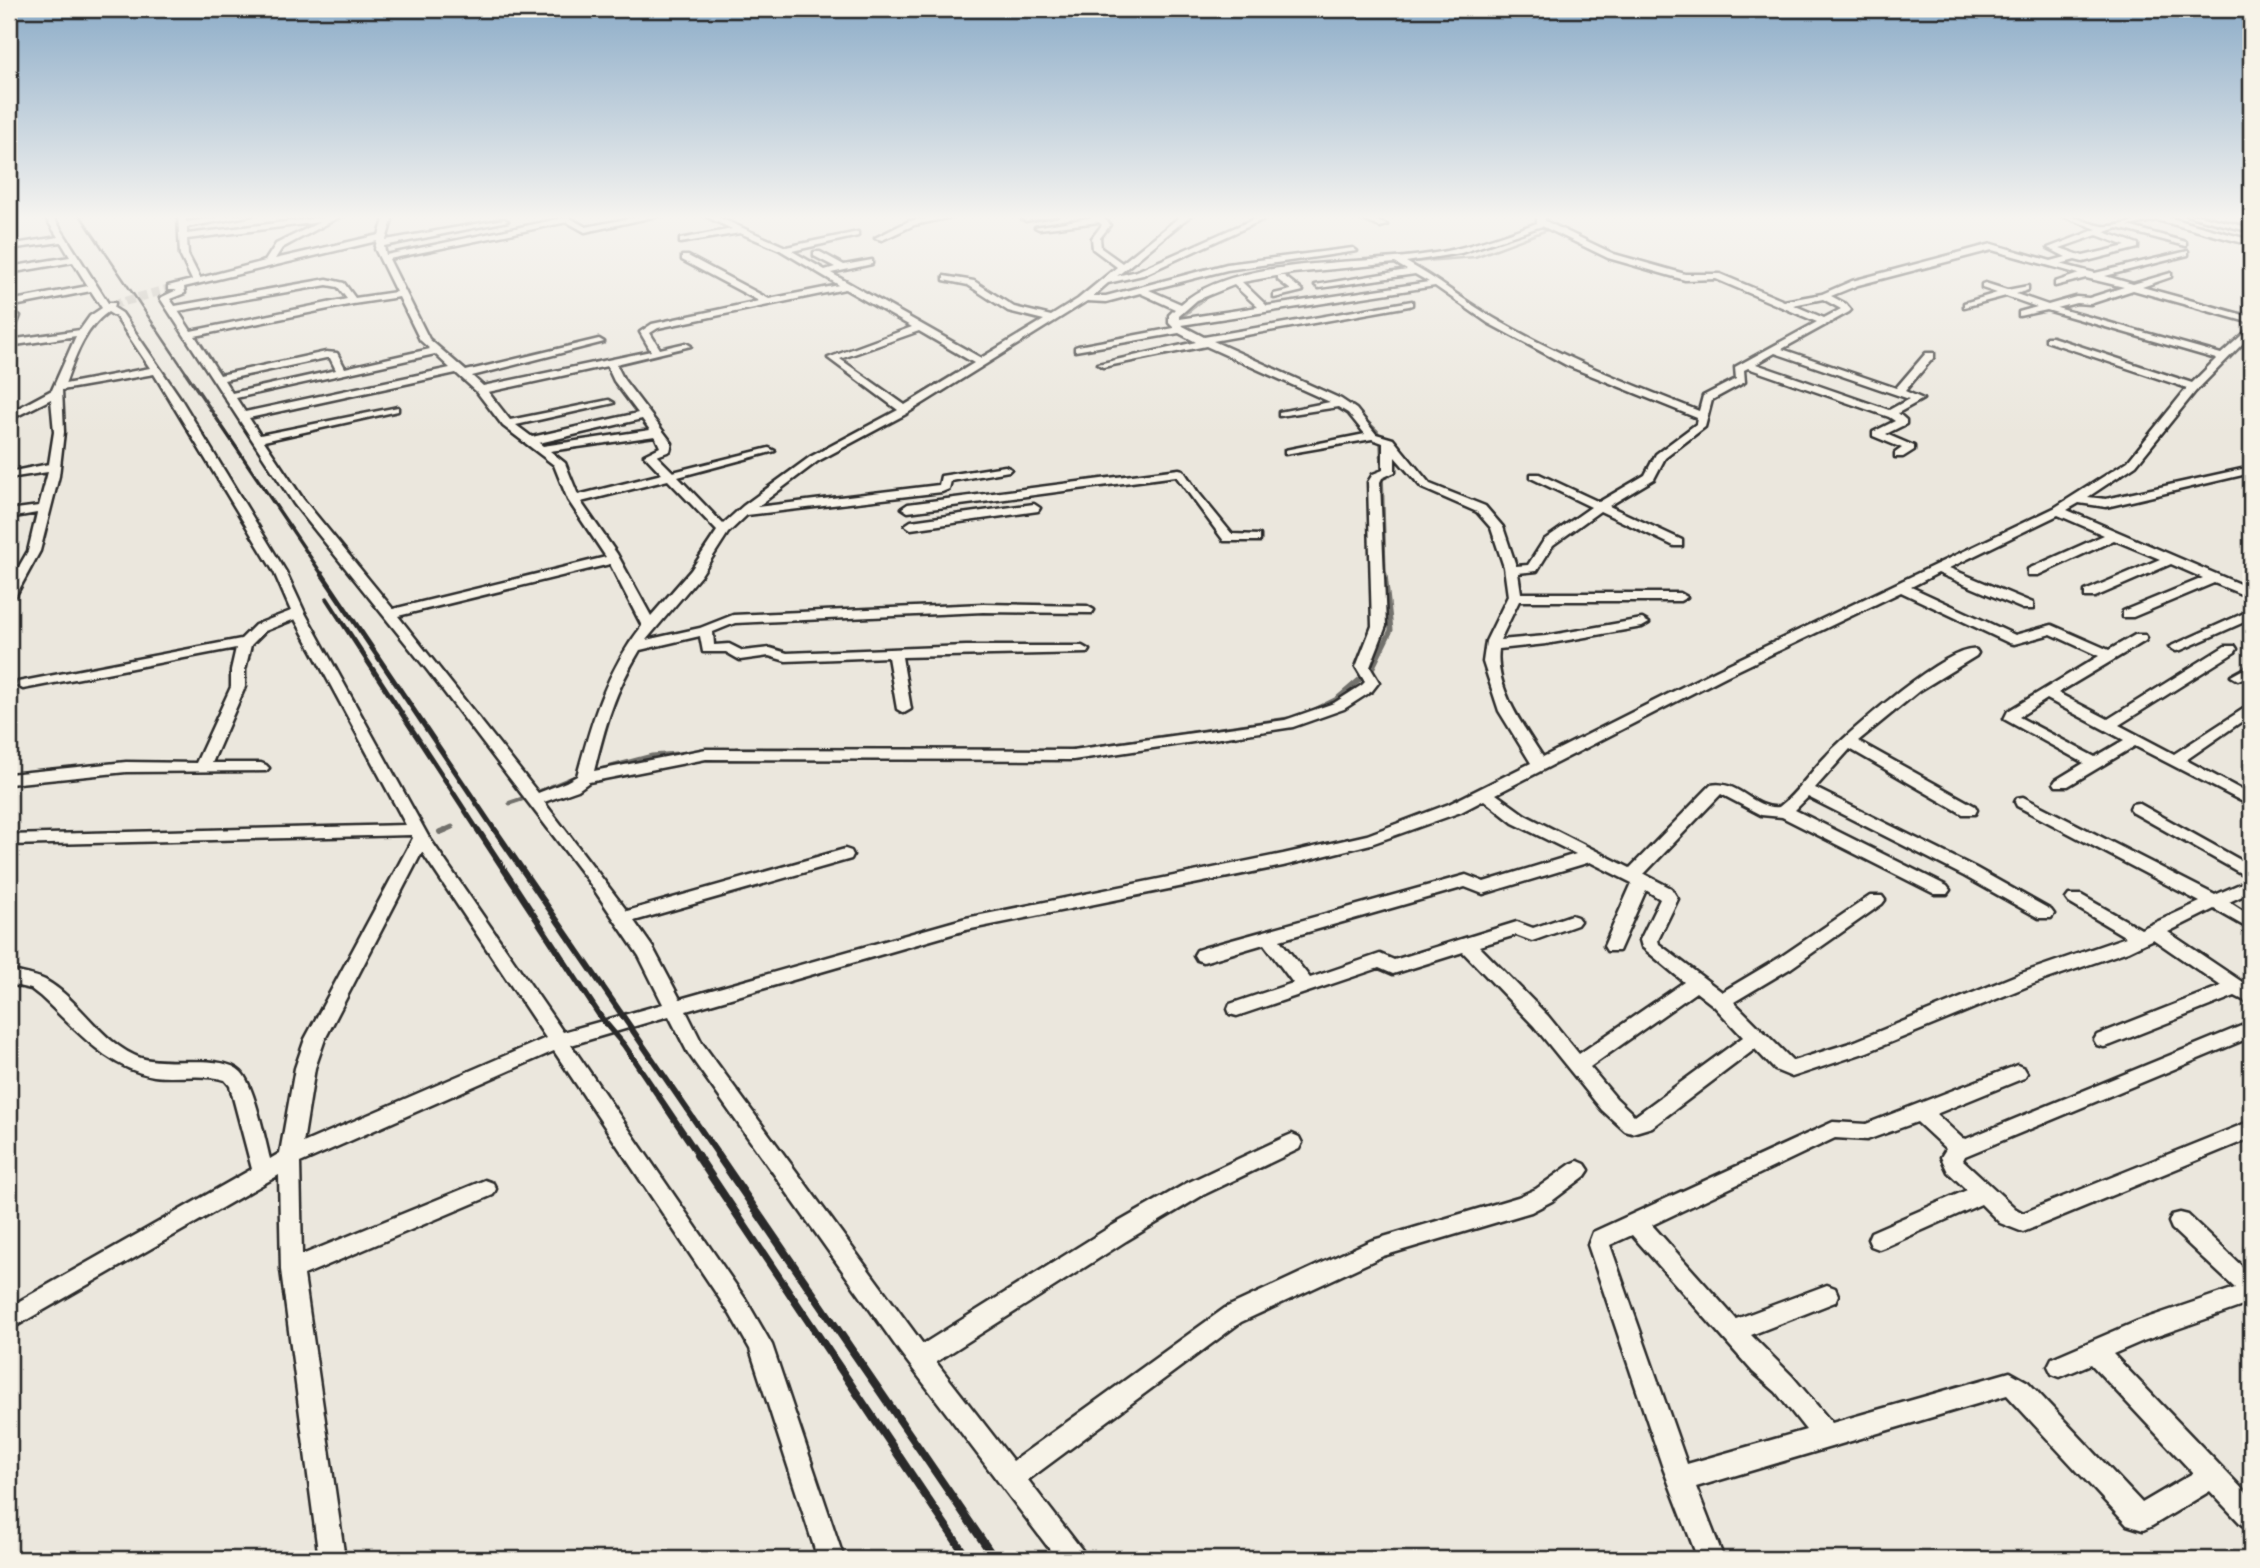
<svg xmlns="http://www.w3.org/2000/svg" width="2260" height="1568" viewBox="0 0 2260 1568" font-family="'Comic Neue',sans-serif">
	<rect width="100%" height="100%" fill="#ebe7dd"/>
	<filter id="ink" filterUnits="userSpaceOnUse"><feTurbulence type="fractalNoise" baseFrequency=".0143" numOctaves="2"/><feDisplacementMap in="SourceGraphic" scale="14" xChannelSelector="R" yChannelSelector="G"/><feConvolveMatrix kernelMatrix="1 2 1 2 8 2 1 2 1" color-interpolation-filters="sRGB"/></filter>
	<g filter="url(#ink)">
		<g fill="none" stroke-linecap="round" stroke-linejoin="round">
			<g stroke="#72716c" stroke-width="2.5">
				<path d="M1400,263L1475,257L1550,229L1544,215"/>
				<path d="M1237,284L1306,271"/>
				<path d="M1177,321L1212,293"/>
			</g>
			<path stroke="#72716c" stroke-width="3.5" d="M1359,414L1377,431L1381,441L1385,576"/>
			<g stroke="#72716c" stroke-width="5">
				<path d="M1311,712L1337,699L1372,669L1391,630L1385,574"/>
				<path d="M737,749H790"/>
				<path d="M1066,751L1288,719"/>
				<path d="M600,770L652,756L689,753"/>
				<path d="M541,791L575,777"/>
				<path d="M510,803L525,798"/>
				<path d="M441,832L452,827"/>
			</g>
			<path stroke="#72716c" stroke-width="6" d="M440,832L445,830"/>
			<path stroke="#c5c1b9" stroke-width="9" stroke-dasharray="9 4.5" stroke-linecap="butt" d="M112,305L168,289"/>
			<defs>
				<g id="minor">
					<path d="M44,215H52L108,303H115L114,308L122,313L179,396L286,572L305,613L428,836L563,1032L663,1004L639,956L591,885L428,671L294,504L160,298L177,290H168V286L192,280L180,255L178,215H186V222L234,215H253L187,227V234L343,215L282,248L275,259L379,235L384,220L379,215H387L392,220L386,240L504,219L508,221L384,246L386,255L568,217L586,227L647,215H662L585,232L567,222L389,259L429,339L466,371L599,339L604,342L472,376L483,386L651,351L640,332L652,324L759,301L682,260V256H688L769,299L839,285L780,250L740,233L680,243V239L732,229L703,215H713L786,247L858,232V236L792,251L825,270L835,267L814,256V252H820L844,265L872,260V264L831,273L981,358L1044,320L1008,311L968,285L944,280V276L974,281L1014,307L1051,316L1078,299L1117,267L1093,249L1092,238L1102,225L1099,222L1039,229L1035,227L1095,217L1093,215H1101L1110,225L1100,238L1101,248L1122,263L1182,215H1191L1117,276L1137,271L1263,215H1273L1143,275L1108,283L1093,296H1106L1227,264L1353,248L1357,251L1227,270L1149,290L1181,304C1236,256 1358,266 1429,254C1466,249 1502,235 1537,223V215H1545V221L1614,254L1685,274H1720L1784,301L1822,294L1852,281L1992,244L2051,261L2066,257L2048,248L2097,229L2059,215C2075,215 2088,224 2103,226C2121,228 2150,215 2171,215L2167,217L2251,240V245L2157,220L2128,226L2186,242V246L2118,228L2104,232L2138,244V248L2083,262L2075,260L2060,264L2095,273L2188,251V255L2105,276L2133,284L2171,273V277L2142,287L2251,317V323L2133,290L2090,304L2076,303L2057,308L2221,354L2251,327V335L2195,392L2136,465L2088,497L2106,499L2251,467V473L2106,507L2079,503L2067,510L2251,589V598L2214,583L2133,617H2123V611L2203,578L2171,564L2095,597H2085V591L2160,559L2114,540L2038,575H2028V569L2104,535L2058,515L1949,568L2033,603V609H2023L1938,573L1911,587L2015,635L2052,625L2109,650L2135,635H2145L2147,638L2145,641L2058,693L2108,719L2225,646H2235L2237,649L2235,652L2119,725L2174,754L2251,704V715L2186,760L2251,795V806L2135,746L2068,786H2056L2054,783L2056,780L2084,763L2004,719L2008,711L2099,656L2051,634L2014,644L2009,643L1901,592L1726,676L1496,794L1525,815L1630,868L1711,785C1737,779 1754,810 1779,807C1798,792 1810,772 1827,755C1848,733 1948,644 1976,650L1978,653L1976,656L1919,691L1858,741L1975,806L1977,810L1975,814H1963L1850,749L1815,788L1976,868L2051,910L2054,914L2051,918H2039L1964,876L1808,797L1795,810L1947,886L1950,890L1947,894H1935L1782,817L1761,815L1721,794L1644,874L1671,888L1678,899L1658,940L1659,944L1722,992L1779,958L1870,896H1882L1885,900L1882,904L1791,968L1734,1002L1793,1061L1853,1042L2019,974L2126,937L2069,903L2066,899L2069,895H2081L2141,929L2200,902L2017,806L2015,802L2017,798L2023,797L2215,895L2251,879V892L2229,902L2251,916V930L2214,909L2168,932L2251,988V1004L2235,996L2111,1045L2104,1047L2097,1045L2094,1040L2097,1035L2221,986L2153,939L2128,951L2033,984L1867,1052L1792,1077L1775,1070L1755,1049L1652,1127L1632,1133L1625,1131L1602,1110L1534,1026L1463,952L1393,974L1379,968L1237,1016L1230,1014L1228,1009L1230,1004L1293,983L1264,944L1203,962L1197,960L1194,955L1197,950L1203,948L1466,875L1484,882L1576,854L1513,823L1484,800L1461,812L1371,844L1283,866L966,930L686,1011L702,1043L923,1344L1110,1227L1187,1183L1285,1137L1292,1134L1299,1137L1302,1143L1299,1149L1203,1195L1126,1241L936,1362L1013,1461L1225,1308L1370,1241L1518,1197L1536,1189L1571,1164L1578,1161L1585,1164L1589,1170L1585,1176L1552,1201L1531,1212L1383,1256L1241,1322L1028,1480L1082,1550L1086,1559H1057L900,1352L688,1053L669,1016L571,1045L746,1300L772,1345L844,1559H818L750,1349L730,1314L554,1051L300,1163L302,1255L485,1180L493,1183L496,1189L493,1195L304,1275L345,1559H319L281,1270L279,1175L9,1330V1307L252,1169L230,1086L225,1080C203,1073 177,1079 154,1076C106,1068 75,1028 40,996L31,989L9,984V970C20,973 35,975 45,980C81,1000 101,1044 141,1058C169,1067 222,1053 241,1072C254,1085 265,1139 270,1159L280,1153L295,1068L305,1039L413,838L411,835L9,845V835L406,825L295,619L265,631L251,645L245,670V687L212,763H261L266,765L269,768L266,771L126,772L9,784V774L126,762L196,763L231,687V670L236,648L23,689L16,685L18,682L241,639L255,625L291,611L274,572L154,374L62,390L64,432L59,476L40,551L16,595L9,599V584L28,551L37,513L9,518V510L39,506L48,472L9,478V472L49,464L54,432L51,399L9,420V413L52,390L76,336L9,346V340L80,330L90,316L102,308L91,291L9,307V301L88,286L73,262L9,273V267L70,257L61,242L9,249V245L58,237ZM320,222L276,244L265,261L200,278L188,255L187,239ZM1542,226L1608,258L1685,280L1716,279L1817,322L1735,367L1736,379L1703,396L1699,411C1630,384 1561,357 1497,320C1465,302 1438,279 1406,262L1461,253ZM2097,235L2126,246L2083,256L2060,248ZM377,241L375,249L396,292L355,298L344,283L327,279L175,306L170,299L185,293L184,287ZM1992,250L2079,274L2055,282V286L2086,278L2124,287L2089,298L2076,297L2048,305L2016,294L2028,290V286L2007,290L1985,283L1982,284V288L1997,293L1964,303V307L2006,296L2037,307L2019,312V316L2047,310L2216,359L2192,383L2052,337H2046V341L2187,388L2128,461L2054,508L1716,670L1543,757C1523,726 1494,687 1499,649L1546,644L1642,627L1649,623L1642,619L1546,636L1500,640L1519,601H1680L1687,597L1680,593H1521L1518,573L1537,571L1553,545L1600,511L1674,546H1682V540L1609,506L1654,479L1665,458L1705,427L1712,400L1745,382L1744,370L1748,368L1889,417L1895,421L1873,432V436L1902,448L1895,453V457H1903L1914,450V446L1886,434L1906,424V420L1898,413L1923,399L1905,391L1934,357V353H1926L1896,388L1782,349L1849,312L1851,310L1846,304L1831,296L1858,285ZM1395,263L1407,270L1315,285L1319,288L1415,274L1429,282L1267,306L1242,282L1293,273ZM327,285L338,287L347,299L191,331L178,311ZM1234,285L1258,307L1179,319V316L1197,300ZM1435,286L1488,323L1568,366L1697,418L1696,424L1656,454L1645,475L1599,502L1539,474H1531V478L1591,507L1544,540L1528,565L1516,566L1503,527L1485,506L1430,484L1393,439L1376,434L1356,409L1341,399L1213,341L1409,306L1412,305V301L1204,337L1181,325ZM845,289L912,327L828,358L898,410L810,457L743,506L723,524L678,477L775,451L769,448L673,472L657,456L670,451L672,443L624,380L616,364L691,346L686,343L660,349L650,333L658,328ZM1140,293L1175,309L1169,315V323L1174,328L1078,346L1075,347V351L1179,333L1196,342L1098,364L1103,367L1206,346L1330,402L1279,412V416L1338,407L1348,413L1365,434L1285,450V454L1372,439L1383,443V470L1373,474L1368,482L1372,626L1356,667L1365,682L1362,685L1334,703L1285,720L1073,750L706,749L594,771C606,723 614,693 640,650L700,636L703,652H726L740,660L769,656L786,661L888,657L897,709L904,713L911,709L902,657L1087,653L1089,650L1082,646H966L787,653L770,648L743,651L729,644L714,645L713,632L735,623L983,612L1092,613L1094,610L1087,606L983,604L733,615L700,628L646,640L701,575L728,533L747,515L942,492L949,489L951,481L1009,471L1011,469L1005,466L941,476L939,485L757,507L818,461L906,414L1087,301L1106,302ZM399,297L420,340L430,349L345,368L337,353L326,352L220,375L195,336L353,304ZM1823,299L1841,309L1824,318L1793,305ZM108,312L116,317L150,368L65,384C75,357 84,329 108,312ZM919,331L974,363L905,405L840,359ZM1775,353L1909,399L1889,410L1756,364ZM435,354L450,368L245,412L236,398ZM326,358H330L336,370L232,393L224,380ZM607,366L614,381L638,413L532,437L516,425L614,403L609,400L510,420L488,392ZM456,373L477,392L503,426L554,465L568,500L606,557L393,609L303,499L264,441L398,411V407L260,435L249,418ZM642,419L650,430L543,446L539,443ZM655,436L660,447L644,455L662,474L578,495L565,463L550,451ZM1395,457L1422,488L1477,512L1491,528L1504,567L1508,596L1486,641L1483,662L1499,711L1531,763L1449,804L1367,835L1283,854L966,918L680,999L653,948L634,921L851,859L853,855L851,851L845,849L627,911L544,802L578,790L589,782L706,759L1073,760L1293,727L1344,709L1372,691L1379,682L1370,667L1386,626L1380,482L1382,478L1395,472ZM668,480L717,531L691,570L651,616L617,554L581,502ZM610,564L642,626C606,672 592,720 577,776L566,782L538,793L398,616ZM2047,699L2124,740L2095,757L2019,717ZM422,852L546,1038L303,1143L315,1068L325,1039ZM1590,862L1632,883L1604,946L1607,951H1619L1646,890L1660,899L1640,940L1642,947L1684,982L1579,1054L1548,1016L1479,946L1516,935L1532,941L1538,939L1577,925L1580,921L1577,917L1571,915L1533,928L1517,922L1394,960L1380,954L1310,978L1280,940L1465,887L1483,894ZM1696,992L1714,1006L1743,1037L1635,1116L1616,1098L1590,1067Z"/>
					<path d="M944,215H961L914,225L882,240L875,238L909,221Z"/>
					<path d="M1038,215H1057L1026,221L1022,219Z"/>
					<path d="M1351,215H1362L1387,225L1380,227Z"/>
					<path d="M2186,215H2199L2251,228V232Z"/>
					<path d="M1278,276H1284L1303,291L1274,298V294L1291,290L1278,280Z"/>
					<path d="M15,313L20,316L14,330L9,333V320Z"/>
					<path d="M1179,469L1183,470L1197,491L1232,534L1260,535V541H1224L1176,476L908,512L902,508L908,504Z"/>
					<path d="M1034,504L1040,508L1038,511L911,529L905,525L911,521Z"/>
					<path d="M2251,610V619L2181,650L2176,651L2169,647Z"/>
					<path d="M2251,665V675L2238,680L2231,676Z"/>
					<path d="M2138,803L2251,866V879L2132,812L2130,808L2132,804Z"/>
					<path d="M2251,1022V1037L1965,1156L1963,1160L2016,1209L2023,1213L2251,1121V1138L2023,1232L2000,1223L1981,1204L1887,1246L1879,1249L1871,1246L1868,1239L1871,1232L1967,1190L1948,1172L1941,1157L1946,1149L1917,1122L1867,1140L1835,1138L1652,1225L1736,1319L1827,1285L1835,1288L1838,1295L1835,1302L1751,1335L1792,1376L1832,1423L2010,1372L2028,1382L2142,1503L2193,1473L2091,1364L2060,1377L2052,1374L2048,1366L2052,1358L2138,1321L2235,1288L2172,1229L2169,1222L2172,1215L2180,1213L2188,1215L2251,1275V1303L2143,1341L2113,1354L2251,1498V1529L2242,1525L2210,1491L2152,1526L2143,1530L2127,1525L2007,1395L1696,1487L1724,1559H1698L1663,1468L1588,1245L1593,1232L1833,1122L1866,1124L2010,1068L2017,1065L2024,1068L2027,1073L2024,1078L1936,1114L1962,1138L1966,1139ZM1632,1235L1753,1372L1776,1392L1806,1430L1687,1464L1610,1245Z"/>
				</g>
			</defs>
			<use href="#minor" stroke="#2b2b2b" stroke-width="5"/>
			<use href="#minor" fill="#f7f3e8" fill-rule="evenodd"/>
			<path stroke="#2b2b2b" stroke-width="2.5" d="M80,215L187,374"/>
			<path stroke="#2b2b2b" stroke-width="3.5" d="M186,373L323,576"/>
			<g stroke="#2b2b2b" stroke-width="5">
				<path d="M322,574L496,832"/>
				<path d="M327,599L479,832"/>
			</g>
			<g stroke="#2b2b2b" stroke-width="6">
				<path d="M478,830L602,1019L624,1045L699,1156"/>
				<path d="M495,830L719,1156"/>
			</g>
			<g stroke="#2b2b2b" stroke-width="8">
				<path d="M697,1155L968,1559"/>
				<path d="M718,1155L995,1559"/>
			</g>
		</g>
	</g>
	<linearGradient id="sky" x2="0" y2="1"><stop stop-color="#8cacc8"/><stop offset="0.5" stop-color="#f6f4f0"/><stop offset="1" stop-color="#f6f4f0" stop-opacity="0"/></linearGradient>
	<rect width="2260" height="434" fill="url(#sky)"/>
	<rect width="2260" height="1568" fill="none" stroke="#f7f3e8" stroke-width="35"/>
	<rect x="18" y="18" width="2225" height="1533" fill="none" stroke="#2b2b2b" stroke-width="2.5" filter="url(#ink)"/>
</svg>
